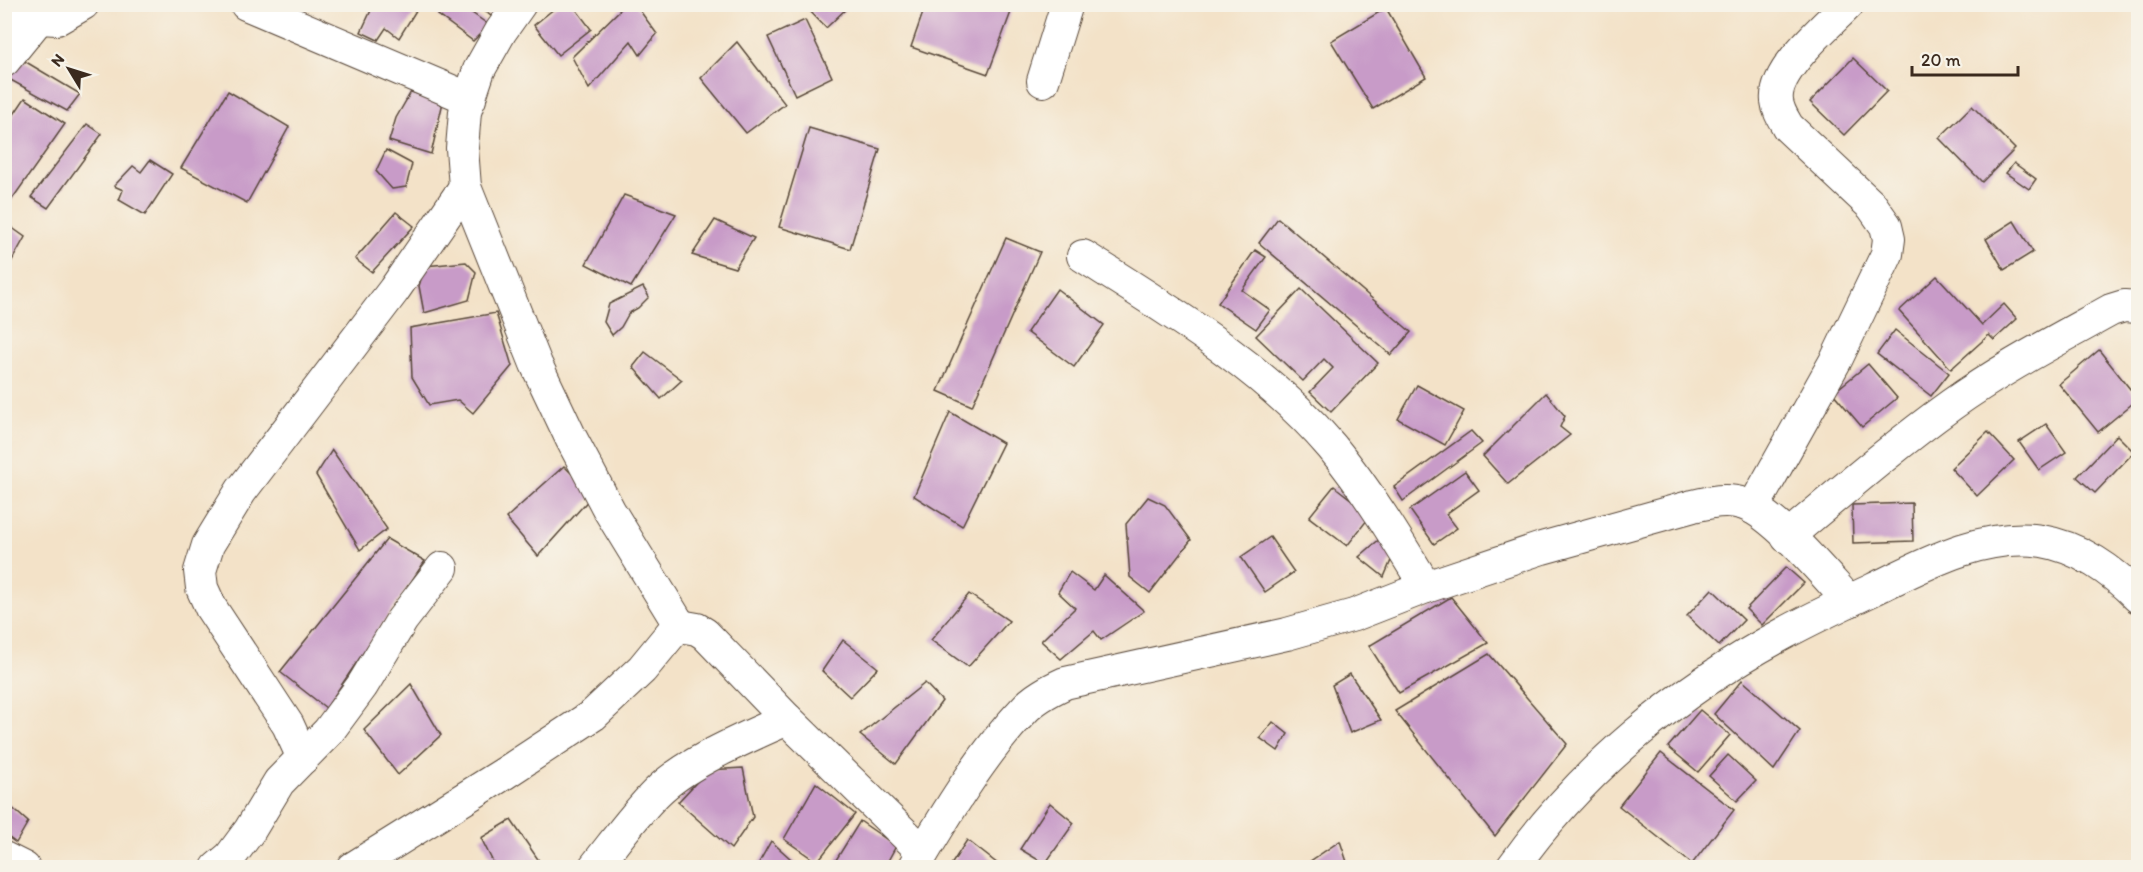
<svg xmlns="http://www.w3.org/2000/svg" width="2143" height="872" viewBox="0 0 2143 872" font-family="Itim,sans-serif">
	<rect width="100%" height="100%" fill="#f7f3e8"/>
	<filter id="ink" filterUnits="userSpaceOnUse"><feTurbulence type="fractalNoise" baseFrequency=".0167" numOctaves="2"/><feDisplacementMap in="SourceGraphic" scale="12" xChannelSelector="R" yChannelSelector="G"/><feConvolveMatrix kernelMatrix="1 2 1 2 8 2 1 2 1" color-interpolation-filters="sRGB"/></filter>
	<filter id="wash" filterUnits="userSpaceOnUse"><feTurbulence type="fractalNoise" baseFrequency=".008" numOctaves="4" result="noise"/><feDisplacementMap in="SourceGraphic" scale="24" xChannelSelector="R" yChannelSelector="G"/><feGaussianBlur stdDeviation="1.35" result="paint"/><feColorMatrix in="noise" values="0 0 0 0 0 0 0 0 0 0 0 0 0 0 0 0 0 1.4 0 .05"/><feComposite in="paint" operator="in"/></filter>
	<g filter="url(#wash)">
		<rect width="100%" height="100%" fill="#f3e2c8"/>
		<g id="blocks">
			<g fill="#c89bc8">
				<path d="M374,4H420L399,38L386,28L378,40L361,32Z"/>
				<path d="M446,4H459L489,25L473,41L438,15Z"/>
				<path d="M560,4H572L591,29L558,55L534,25Z"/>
				<path d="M626,4H635L657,34L640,55L631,41L589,89L572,57Z"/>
				<path d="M813,4H848L849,6L826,28L808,9Z"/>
				<path d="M926,4H1014L988,74L911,47Z"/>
				<path d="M477,5H502L495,19Z"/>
				<path d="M1386,8L1426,77L1373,109L1331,41Z"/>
				<path d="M805,20L832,77L795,95L768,37Z"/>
				<path d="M737,42L785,104L746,133L701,78Z"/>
				<path d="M1853,58L1887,91L1844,135L1810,102Z"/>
				<path d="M21,59L80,94L67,111L7,78Z"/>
				<path d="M228,91L289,127L247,203L181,168Z"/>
				<path d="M411,92L443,102L431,154L389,141L396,118Z"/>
				<path d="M25,98L65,124L8,205L4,203V129Z"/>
				<path d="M1972,106L2015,149L1982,182L1939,138Z"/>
				<path d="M87,124L102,134L48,208L31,197Z"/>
				<path d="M809,128L880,149L850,249L779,227Z"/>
				<path d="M386,150L412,164L406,187L392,189L376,171Z"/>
				<path d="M150,160L172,174L145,215L119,200L123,190L114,186L133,166L141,172Z"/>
				<path d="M2014,163L2036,179L2029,189L2006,173Z"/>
				<path d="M624,195L676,214L631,287L586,264Z"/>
				<path d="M396,212L414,226L372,272L355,259Z"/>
				<path d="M1278,218L1411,332L1391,355L1259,243Z"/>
				<path d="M715,220L754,238L735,268L692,255Z"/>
				<path d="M2014,221L2033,252L2004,270L1986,239Z"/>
				<path d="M11,227L25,237L10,264L4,262V238Z"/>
				<path d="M1006,238L1040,252L972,406L938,391Z"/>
				<path d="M1255,250L1266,257L1242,290L1270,310L1256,329L1218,303Z"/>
				<path d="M466,262L476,272L469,300L424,313L419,286L425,266Z"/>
				<path d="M1937,276L1982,325L2004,304L2017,319L1994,340L1989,335L1951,369L1899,311Z"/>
				<path d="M643,287L649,297L638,308L629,313L621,327L612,335L604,322L609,304Z"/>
				<path d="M1057,289L1104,325L1074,367L1027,332Z"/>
				<path d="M1301,289L1378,363L1331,412L1310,392L1333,368L1324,359L1303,381L1256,336Z"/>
				<path d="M496,313L512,366L473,413L458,400L429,405L412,377L410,328Z"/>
				<path d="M1895,330L1949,373L1931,396L1877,354Z"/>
				<path d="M2099,350L2138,399L2098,432L2059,384Z"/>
				<path d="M645,352L682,380L661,399L633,367Z"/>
				<path d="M1868,364L1897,398L1862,427L1833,393Z"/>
				<path d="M1417,385L1464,411L1445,445L1398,419Z"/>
				<path d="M1546,393L1565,416L1560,427L1570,435L1508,484L1483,456Z"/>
				<path d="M950,412L1003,443L962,526L914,496Z"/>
				<path d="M2046,424L2066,452L2039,470L2019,442Z"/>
				<path d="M1471,431L1482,443L1403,501L1394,487Z"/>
				<path d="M1988,432L2014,460L1977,496L1951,468Z"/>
				<path d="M2117,435L2134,452L2095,493L2077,477Z"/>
				<path d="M332,450L387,529L360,550L316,475Z"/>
				<path d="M564,466L593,495L538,556L506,518Z"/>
				<path d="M1465,471L1479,490L1446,514L1457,528L1434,544L1410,510Z"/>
				<path d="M1334,486L1371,515L1347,546L1309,517Z"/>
				<path d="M1148,497L1165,505L1191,540L1150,593L1130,577L1126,524Z"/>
				<path d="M1912,503L1913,541L1853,543L1852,505Z"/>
				<path d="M1270,537L1294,572L1265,592L1241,557Z"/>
				<path d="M1382,537L1395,551L1384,577L1359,557Z"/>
				<path d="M387,539L425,561L326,708L280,672Z"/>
				<path d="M1786,567L1804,583L1762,625L1746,609Z"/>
				<path d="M1070,572L1094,590L1104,575L1144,611L1101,640L1094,631L1061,659L1041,641L1075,608L1058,592Z"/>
				<path d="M1712,589L1744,620L1719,646L1687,616Z"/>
				<path d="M969,594L1009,621L968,667L931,640Z"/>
				<path d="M1451,597L1488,643L1399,693L1369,646Z"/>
				<path d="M843,640L878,668L850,697L822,671Z"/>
				<path d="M1489,654L1567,744L1495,836L1395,711Z"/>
				<path d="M1350,674L1381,720L1350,733L1332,685Z"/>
				<path d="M1742,680L1800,731L1774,770L1714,714Z"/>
				<path d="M925,683L942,701L896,764L860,735Z"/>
				<path d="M411,684L441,735L398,775L364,730Z"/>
				<path d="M1700,710L1730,735L1698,772L1668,747Z"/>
				<path d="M1273,722L1288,734L1278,751L1260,738Z"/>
				<path d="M1661,753L1734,810L1692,864L1619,806Z"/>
				<path d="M1728,755L1756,781L1737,801L1709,776Z"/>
				<path d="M743,768L753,817L731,849L678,802L708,770Z"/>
				<path d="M816,783L855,814L817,862L784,839Z"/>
				<path d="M1050,803L1074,823L1045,864L1020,849Z"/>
				<path d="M9,805L28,822L16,843L4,834V809Z"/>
				<path d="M511,820L544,868H496L481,838Z"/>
				<path d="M860,821L896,846L884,868H831Z"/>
				<path d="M967,840L1003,868H949Z"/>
				<path d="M771,841L801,868H756Z"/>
				<path d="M1340,841L1349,868H1300Z"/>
			</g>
		</g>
	</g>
	<g filter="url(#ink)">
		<use href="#blocks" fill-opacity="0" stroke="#574638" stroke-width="1.5"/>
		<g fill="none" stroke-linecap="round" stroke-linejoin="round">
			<defs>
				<g id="street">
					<path d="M246,4L470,99"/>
					<path d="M520,4L501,31L479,70L465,112L462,148L465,187L536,364L571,438L609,510L680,626"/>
					<path d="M4,8L39,18L57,19L83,4"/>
					<path d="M4,61L39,18"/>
					<path d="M1043,81L1067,4"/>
					<path d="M1083,256C1170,311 1264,367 1332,447C1368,491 1397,539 1426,587L1542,548L1693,506C1710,502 1727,498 1744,504C1775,515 1825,575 1849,601"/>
					<path d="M1753,508L1837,358L1887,254L1889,239L1886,226L1872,206L1788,127C1783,118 1778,111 1777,101C1773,70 1828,25 1848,4"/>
					<path d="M1787,537C1841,492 1894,446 1951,405C2001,369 2057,340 2111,310L2124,306L2138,307"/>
					<path d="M303,758L288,725L211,608L202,588L200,571L208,545L241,491L394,290L465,187"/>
					<path d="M4,858L24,868"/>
					<path d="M217,868L230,857L250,830L279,782L328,732L362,686L402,620L442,568"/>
					<path d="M353,868L505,773L593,715L642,669L674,630L680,626L697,629L705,634L787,719L923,852"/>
					<path d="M594,868C614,843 633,816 656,793C686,762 748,737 787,719"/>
					<path d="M914,868C944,817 982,754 1023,711C1034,698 1050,690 1065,683L1287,634L1354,615L1426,587"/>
					<path d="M1512,868C1581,770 1680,689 1785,633C1814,617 1845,603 1874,589C1925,564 1983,532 2042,541C2079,547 2113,571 2138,597"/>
				</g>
			</defs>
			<use href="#street" stroke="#574638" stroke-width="34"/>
			<use href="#street" stroke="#fff" stroke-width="32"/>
		</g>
	</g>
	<rect width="2143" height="872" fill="none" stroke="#f7f3e8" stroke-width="24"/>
	<g transform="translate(69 69) rotate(308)" stroke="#f7f3e8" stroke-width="4.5" paint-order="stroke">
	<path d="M0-4.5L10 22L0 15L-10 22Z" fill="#3b2a1e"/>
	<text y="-9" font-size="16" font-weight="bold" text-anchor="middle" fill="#3b2a1e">N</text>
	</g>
	<path d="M1912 66v9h106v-9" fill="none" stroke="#3b2a1e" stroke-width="3"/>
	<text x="1921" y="66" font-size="18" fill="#3b2a1e" stroke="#f7f3e8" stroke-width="4.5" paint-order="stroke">20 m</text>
</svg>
